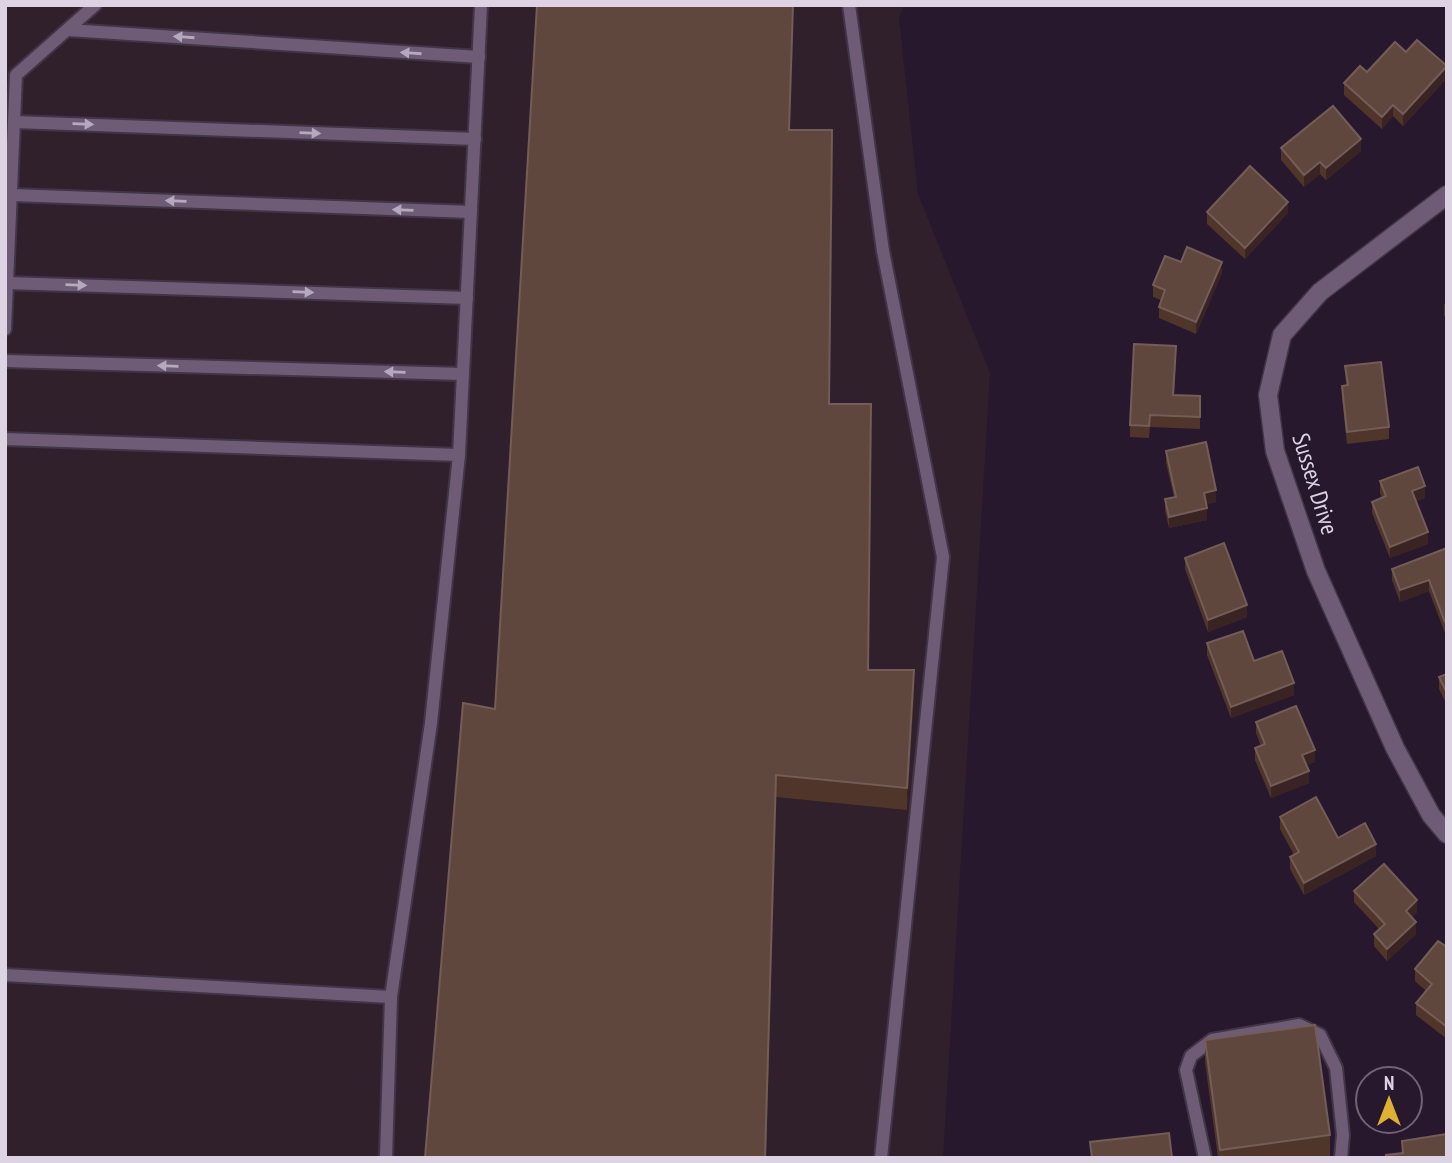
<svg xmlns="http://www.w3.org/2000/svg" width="1452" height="1163" viewBox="0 0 1452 1163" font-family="'PT Sans Narrow',sans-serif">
	<rect width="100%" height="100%" fill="#27182e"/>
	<path fill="#30202b" d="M5,5H904L899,19L918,194L990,373L943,1158H5Z"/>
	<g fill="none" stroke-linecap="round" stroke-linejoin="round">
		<defs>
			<g id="lane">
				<path d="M849,5L883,251L943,557L881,1158"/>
				<path d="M68,30L479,57"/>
				<path d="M15,122L475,139"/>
				<path d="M12,195L471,212"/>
				<path d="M7,283L467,298"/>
				<path d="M5,329L16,75L95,5"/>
				<path d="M5,361L463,374"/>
				<path d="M5,439L459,455"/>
				<path d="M5,975L391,997"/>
				<path d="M386,1158L391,997L431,723L459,455L481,5"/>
				<path d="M1205,1158L1186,1070L1191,1056L1212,1040L1299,1025L1320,1035L1336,1068L1343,1135L1341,1158"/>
			</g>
			<path id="street" d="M1447,195L1320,292L1282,335L1268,395L1275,451L1316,571L1395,748L1431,815L1447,834"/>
		</defs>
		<use href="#lane" stroke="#413547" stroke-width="16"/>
		<use href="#street" stroke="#413547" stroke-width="21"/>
		<use href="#lane" stroke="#6e5c77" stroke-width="12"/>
		<use href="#street" stroke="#6e5c77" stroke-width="18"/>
	</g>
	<g fill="#50362a">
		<path d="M1406,52L1447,78L1403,126L1393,116L1382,129L1344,95V83Z"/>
		<path d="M790,130L868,670L914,692L907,810L776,797L766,1158H425Z"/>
		<path d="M1281,148L1361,151L1326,180L1320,174L1304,187L1281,160Z"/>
		<path d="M1207,212L1288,213L1245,259L1207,224Z"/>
		<path d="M1181,262L1222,273L1196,334L1159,318V307L1161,300L1153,297V285Z"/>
		<path d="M1447,302V321L1444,315V304Z"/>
		<path d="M1176,358L1174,395L1200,396V429L1150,427L1149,438L1130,437V425Z"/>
		<path d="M1345,366L1389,427V439L1347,444L1342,398V386L1346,385Z"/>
		<path d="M1166,451L1216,502L1206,504L1207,520L1169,528L1165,511V499L1174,497L1166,463Z"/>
		<path d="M1380,481L1425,498L1416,501L1428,544L1390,558L1372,513V502L1382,498L1380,493Z"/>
		<path d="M1447,548L1445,633L1429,591L1400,602L1392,580V569Z"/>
		<path d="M1185,558L1247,617L1208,632L1185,569Z"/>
		<path d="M1207,643L1254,661L1294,695L1231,718L1207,655Z"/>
		<path d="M1447,655V671L1445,667V656Z"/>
		<path d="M1447,674V705L1439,689V677Z"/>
		<path d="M1256,722L1315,762L1306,765L1309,783L1271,798L1255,760V748L1261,746L1256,733Z"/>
		<path d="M1280,817L1338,838L1376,856L1304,895L1290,869V857L1294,855L1280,829Z"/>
		<path d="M1354,891L1417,912L1412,917L1416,934L1387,961L1374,946V934L1379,929L1354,902Z"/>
		<path d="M1447,947V1039L1416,1015V1003L1426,991L1415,981V969Z"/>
		<path d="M1205,1040L1330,1135V1157L1322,1158H1218L1205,1062Z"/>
	</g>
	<g fill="#392323">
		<path d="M1447,66V78L1403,126V114Z"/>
		<path d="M1393,105V116L1382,129V117Z"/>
		<path d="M1361,139V151L1326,180V168Z"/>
		<path d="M1320,162V174L1304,187V175Z"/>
		<path d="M1288,202V213L1245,259V248Z"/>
		<path d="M1222,262V273L1196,334V322Z"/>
		<path d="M1425,486V498L1412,503V491Z"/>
		<path d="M1216,490V502L1204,505V493Z"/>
		<path d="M1207,508V520L1169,528V517Z"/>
		<path d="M1428,532V544L1390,558V547Z"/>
		<path d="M1429,580V591L1400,602V590Z"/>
		<path d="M1247,605V617L1208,632V620Z"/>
		<path d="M1447,621V633H1445V622Z"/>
		<path d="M914,670V692L907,810V788Z"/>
		<path d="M1294,683V695L1231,718V707Z"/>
		<path d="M1315,750V762L1302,766V755Z"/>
		<path d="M1309,771V783L1271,798V786Z"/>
		<path d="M776,775V797L765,1158Z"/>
		<path d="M1376,844V856L1304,895V883Z"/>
		<path d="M1417,900V912L1406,922V911Z"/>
		<path d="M1416,922V934L1387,961V949Z"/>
	</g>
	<g fill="#5f473e" stroke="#735d57" stroke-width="2">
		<path d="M537,5H793L789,130H832L829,404H871L868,670H914L907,788L776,775L765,1158H425L463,703L495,709Z"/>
		<path d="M1417,40L1447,66L1403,114L1393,105L1382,117L1344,83L1360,66L1367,72L1395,42L1406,52Z"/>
		<path d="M1333,106L1361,139L1326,168L1320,162L1304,175L1281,148Z"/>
		<path d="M1250,166L1288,202L1245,248L1207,212Z"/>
		<path d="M1187,247L1222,262L1196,322L1159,307L1165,290L1153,285L1165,256L1181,262Z"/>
		<path d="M1134,344L1176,346L1173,395L1200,396V417L1150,415L1149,426L1130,425Z"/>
		<path d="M1381,362L1389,427L1347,432L1342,386L1348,385L1345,366Z"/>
		<path d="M1206,442L1216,490L1204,493L1207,508L1169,517L1165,499L1176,497L1166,451Z"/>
		<path d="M1418,467L1425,486L1412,491L1428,532L1390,547L1372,502L1386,496L1380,481Z"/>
		<path d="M1224,543L1247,605L1208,620L1185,558Z"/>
		<path d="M1447,548V621L1445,622L1429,580L1400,590L1392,569Z"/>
		<path d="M1243,631L1254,661L1282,651L1294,683L1231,707L1207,643Z"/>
		<path d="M1447,674V693L1439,677Z"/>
		<path d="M1296,706L1315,750L1302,755L1309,771L1271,786L1255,748L1265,744L1256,722Z"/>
		<path d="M1316,797L1338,838L1365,823L1376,844L1304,883L1290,857L1299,852L1280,817Z"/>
		<path d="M1384,864L1417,900L1406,911L1416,922L1387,949L1374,934L1385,924L1354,891Z"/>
		<path d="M1438,941L1447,947V1027L1416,1003L1432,984L1415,969Z"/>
		<path d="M1315,1025L1330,1135L1220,1150L1205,1040Z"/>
		<path d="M1169,1133L1172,1158H1092L1090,1142Z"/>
		<path d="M1447,1134V1158H1386V1155L1403,1153L1402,1141Z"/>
	</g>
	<defs><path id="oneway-solid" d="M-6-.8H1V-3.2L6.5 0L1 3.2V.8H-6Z" transform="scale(1.75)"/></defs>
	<g fill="#b6a9bd">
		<use href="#oneway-solid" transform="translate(184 37) rotate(-176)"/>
		<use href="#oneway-solid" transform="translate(411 53) rotate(-176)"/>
		<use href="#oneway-solid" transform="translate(83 124) rotate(2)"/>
		<use href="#oneway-solid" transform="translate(310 133) rotate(2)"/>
		<use href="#oneway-solid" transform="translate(176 201) rotate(-178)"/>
		<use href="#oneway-solid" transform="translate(403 210) rotate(-178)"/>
		<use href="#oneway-solid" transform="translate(76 285) rotate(2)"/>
		<use href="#oneway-solid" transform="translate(303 292) rotate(2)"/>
		<use href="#oneway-solid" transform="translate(168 366) rotate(-178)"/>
		<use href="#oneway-solid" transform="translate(395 372) rotate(-178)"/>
	</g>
	<g text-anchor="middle" stroke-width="5" stroke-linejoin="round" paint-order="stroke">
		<g font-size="24" fill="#ddd3e2" stroke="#27182e">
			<text transform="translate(1315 484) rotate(73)" y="8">Sussex Drive</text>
		</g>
	</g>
	<rect width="1452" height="1163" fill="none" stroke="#ddd3e2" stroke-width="14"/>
	<g transform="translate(1389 1100)"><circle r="33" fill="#27182e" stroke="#706376" stroke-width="2"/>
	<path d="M0-5L12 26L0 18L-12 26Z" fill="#deb133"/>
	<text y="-10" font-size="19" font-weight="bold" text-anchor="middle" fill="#ddd3e2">N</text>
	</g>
</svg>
